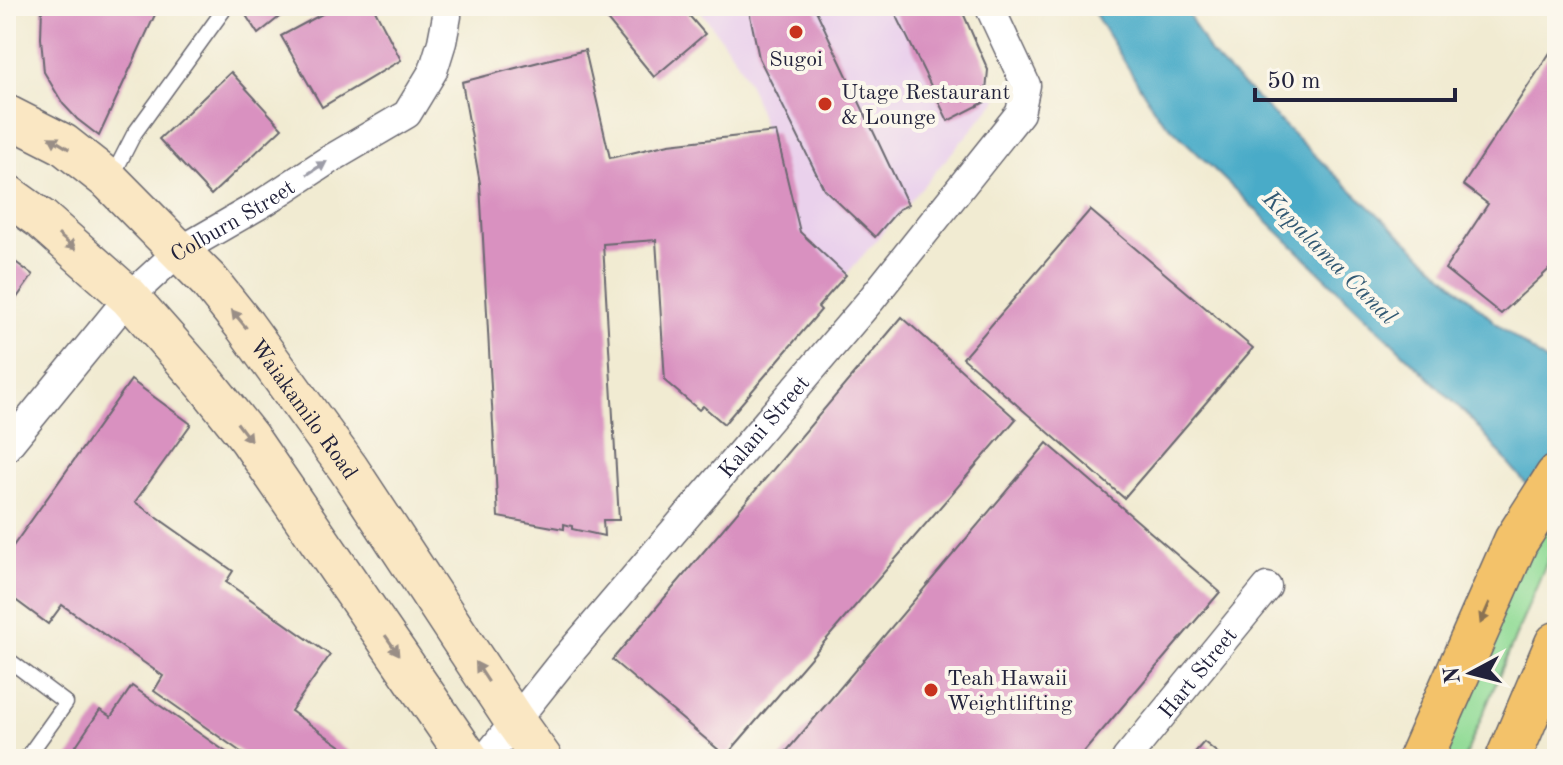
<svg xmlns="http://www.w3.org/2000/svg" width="1563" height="765" viewBox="0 0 1563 765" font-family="'Old Standard TT',serif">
	<rect width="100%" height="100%" fill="#fbf7ec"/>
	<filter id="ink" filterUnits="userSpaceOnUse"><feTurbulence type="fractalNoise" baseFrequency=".0125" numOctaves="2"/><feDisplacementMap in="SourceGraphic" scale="16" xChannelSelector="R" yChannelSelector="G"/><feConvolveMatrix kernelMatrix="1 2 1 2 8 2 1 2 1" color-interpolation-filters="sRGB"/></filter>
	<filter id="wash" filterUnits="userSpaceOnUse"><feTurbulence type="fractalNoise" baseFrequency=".006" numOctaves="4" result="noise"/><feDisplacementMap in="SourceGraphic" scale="32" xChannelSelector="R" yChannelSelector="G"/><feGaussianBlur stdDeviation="1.8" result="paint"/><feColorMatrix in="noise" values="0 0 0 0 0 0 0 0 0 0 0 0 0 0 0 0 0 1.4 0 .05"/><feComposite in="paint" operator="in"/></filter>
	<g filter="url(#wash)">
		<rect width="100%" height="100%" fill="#f1ebd2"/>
		<path fill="#ead1ec" d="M697,6H955L999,98L846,275L800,232L776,133H766L752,91L736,59Z"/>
		<path fill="#93dc97" stroke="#5a7f69" stroke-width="2" d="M1540,500L1557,520V538L1464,759H1429Z"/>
		<path fill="#49abc8" stroke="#366682" stroke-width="2" d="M1090,6H1184L1210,53L1331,171L1497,324L1557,370V520L1469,417L1157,114Z"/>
		<g id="blocks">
			<g fill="#d991c0">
				<path d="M42,6H159L99,136L77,119L63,104L44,72L41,38Z"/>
				<path d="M240,6H293L258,34Z"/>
				<path d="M337,6H373L401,60L322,107L281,36Z"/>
				<path d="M596,6H681L705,34L654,77Z"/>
				<path d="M748,6H814L908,205L899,209L875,237L824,189L759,58Z"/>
				<path d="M892,6H960L988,70L985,102L948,121Z"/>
				<path d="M1557,42V262L1501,314L1445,269L1488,204L1463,185Z"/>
				<path d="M585,50L610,158L669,144L776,132L800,232L846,275L818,307L821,310L724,424L703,406L699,410L665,381L656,240L603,244L619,520H603L604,536L572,529V526L564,524V529L498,517L480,183L462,82Z"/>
				<path d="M231,72L282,128L211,195L159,139Z"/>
				<path d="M1090,210L1253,348L1124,498L963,358Z"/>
				<path d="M6,255L33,275L6,313Z"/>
				<path d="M902,317L1016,419L726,756L612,660Z"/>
				<path d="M131,380L191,424L135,502L233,571L226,582L330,655L291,711L359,759H251L154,691L163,676L62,605L48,624L6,593V556Z"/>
				<path d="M1047,443L1220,592L1078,759H780Z"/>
				<path d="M132,686L236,759H67L100,710L111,717Z"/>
				<path d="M1204,742L1225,759H1189Z"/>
			</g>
		</g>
	</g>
	<g filter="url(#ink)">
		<use href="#blocks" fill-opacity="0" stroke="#6a6870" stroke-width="2"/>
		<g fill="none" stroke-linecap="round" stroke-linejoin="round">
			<defs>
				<g id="lane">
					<path d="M112,177L134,134L223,11"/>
					<path d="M6,658L66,703L26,759"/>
				</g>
				<g id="street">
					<path id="s1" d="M6,448L129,297L178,252L266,201L327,161L407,114L433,71L442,42L447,16L445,6"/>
					<path id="s2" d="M485,759L563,661L870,301L1020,113L1026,85L989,6"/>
					<path id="s3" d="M1126,759L1267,587"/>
				</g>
				<g id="secondary">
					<path id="s4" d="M6,115L63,144L110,181L209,281L245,326L348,468L514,720L542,759"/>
					<path d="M6,194L41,219L129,297L206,384L249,438L469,759"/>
				</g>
				<g id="primary">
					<path d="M1420,759L1516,541L1557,477"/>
					<path d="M1508,759L1557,644"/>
				</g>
			</defs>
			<use href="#lane" stroke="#6a6870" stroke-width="17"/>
			<use href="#street" stroke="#6a6870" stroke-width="31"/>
			<use href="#secondary" stroke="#6a6870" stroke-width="43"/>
			<use href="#primary" stroke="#6a6870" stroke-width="47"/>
			<use href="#lane" stroke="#fff" stroke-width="14"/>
			<use href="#street" stroke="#fff" stroke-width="28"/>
			<use href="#secondary" stroke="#fae7c3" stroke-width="40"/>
			<use href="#primary" stroke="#f3c26a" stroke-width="44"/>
		</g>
		<defs><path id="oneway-solid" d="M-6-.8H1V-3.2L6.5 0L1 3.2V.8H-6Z" transform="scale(2)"/></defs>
		<g fill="#998e86">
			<use href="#oneway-solid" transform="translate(59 143) rotate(-149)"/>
			<use href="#oneway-solid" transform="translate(67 242) rotate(41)"/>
			<use href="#oneway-solid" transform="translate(239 319) rotate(-129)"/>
			<use href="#oneway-solid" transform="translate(244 432) rotate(53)"/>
			<use href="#oneway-solid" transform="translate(392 645) rotate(55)"/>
			<use href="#oneway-solid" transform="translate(482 672) rotate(-123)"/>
		</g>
		<use fill="#9c9ca7" href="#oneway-solid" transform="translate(317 168) rotate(-33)"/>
		<use fill="#8a7252" href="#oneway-solid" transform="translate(1485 613) rotate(114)"/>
	</g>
	<g fill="#c8321e" stroke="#fbf7ec" stroke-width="3">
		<circle cx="796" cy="32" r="8"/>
		<circle cx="825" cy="104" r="8"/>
		<circle cx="931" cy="690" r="8"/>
	</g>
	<g text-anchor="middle" stroke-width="8" stroke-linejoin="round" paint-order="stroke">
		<g font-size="22" fill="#22223b" stroke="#fbf7ec" text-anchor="start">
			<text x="796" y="66" text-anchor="middle">Sugoi</text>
			<text x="841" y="99">Utage Restaurant<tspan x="841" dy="25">&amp; Lounge</tspan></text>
			<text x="947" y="685">Teah Hawaii<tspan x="947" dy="25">Weightlifting</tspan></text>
		</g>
		<g font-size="22" fill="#22223b" stroke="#fbf7ec">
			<text dy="8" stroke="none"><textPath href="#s1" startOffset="324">Colburn Street</textPath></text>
			<text dy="8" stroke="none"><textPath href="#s4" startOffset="424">Waiakamilo Road</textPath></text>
			<text dy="8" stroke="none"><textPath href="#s2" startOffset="434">Kalani Street</textPath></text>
			<text dy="8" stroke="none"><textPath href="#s3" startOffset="112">Hart Street</textPath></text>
		</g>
		<g font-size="24" font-style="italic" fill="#325973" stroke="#fbf7ec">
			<text transform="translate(1330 257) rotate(45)" y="8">Kapalama Canal</text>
		</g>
	</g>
	<rect width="1563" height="765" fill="none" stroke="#fbf7ec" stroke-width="32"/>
	<g transform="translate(1471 673) rotate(263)" stroke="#fbf7ec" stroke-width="6" paint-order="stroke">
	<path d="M0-6L14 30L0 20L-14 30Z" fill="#22223b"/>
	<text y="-12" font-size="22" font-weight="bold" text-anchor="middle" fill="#22223b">N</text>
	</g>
	<path d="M1255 88v12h200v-12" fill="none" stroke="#22223b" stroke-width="4"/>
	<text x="1267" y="88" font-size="24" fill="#22223b" stroke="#fbf7ec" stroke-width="6" paint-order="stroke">50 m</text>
</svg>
